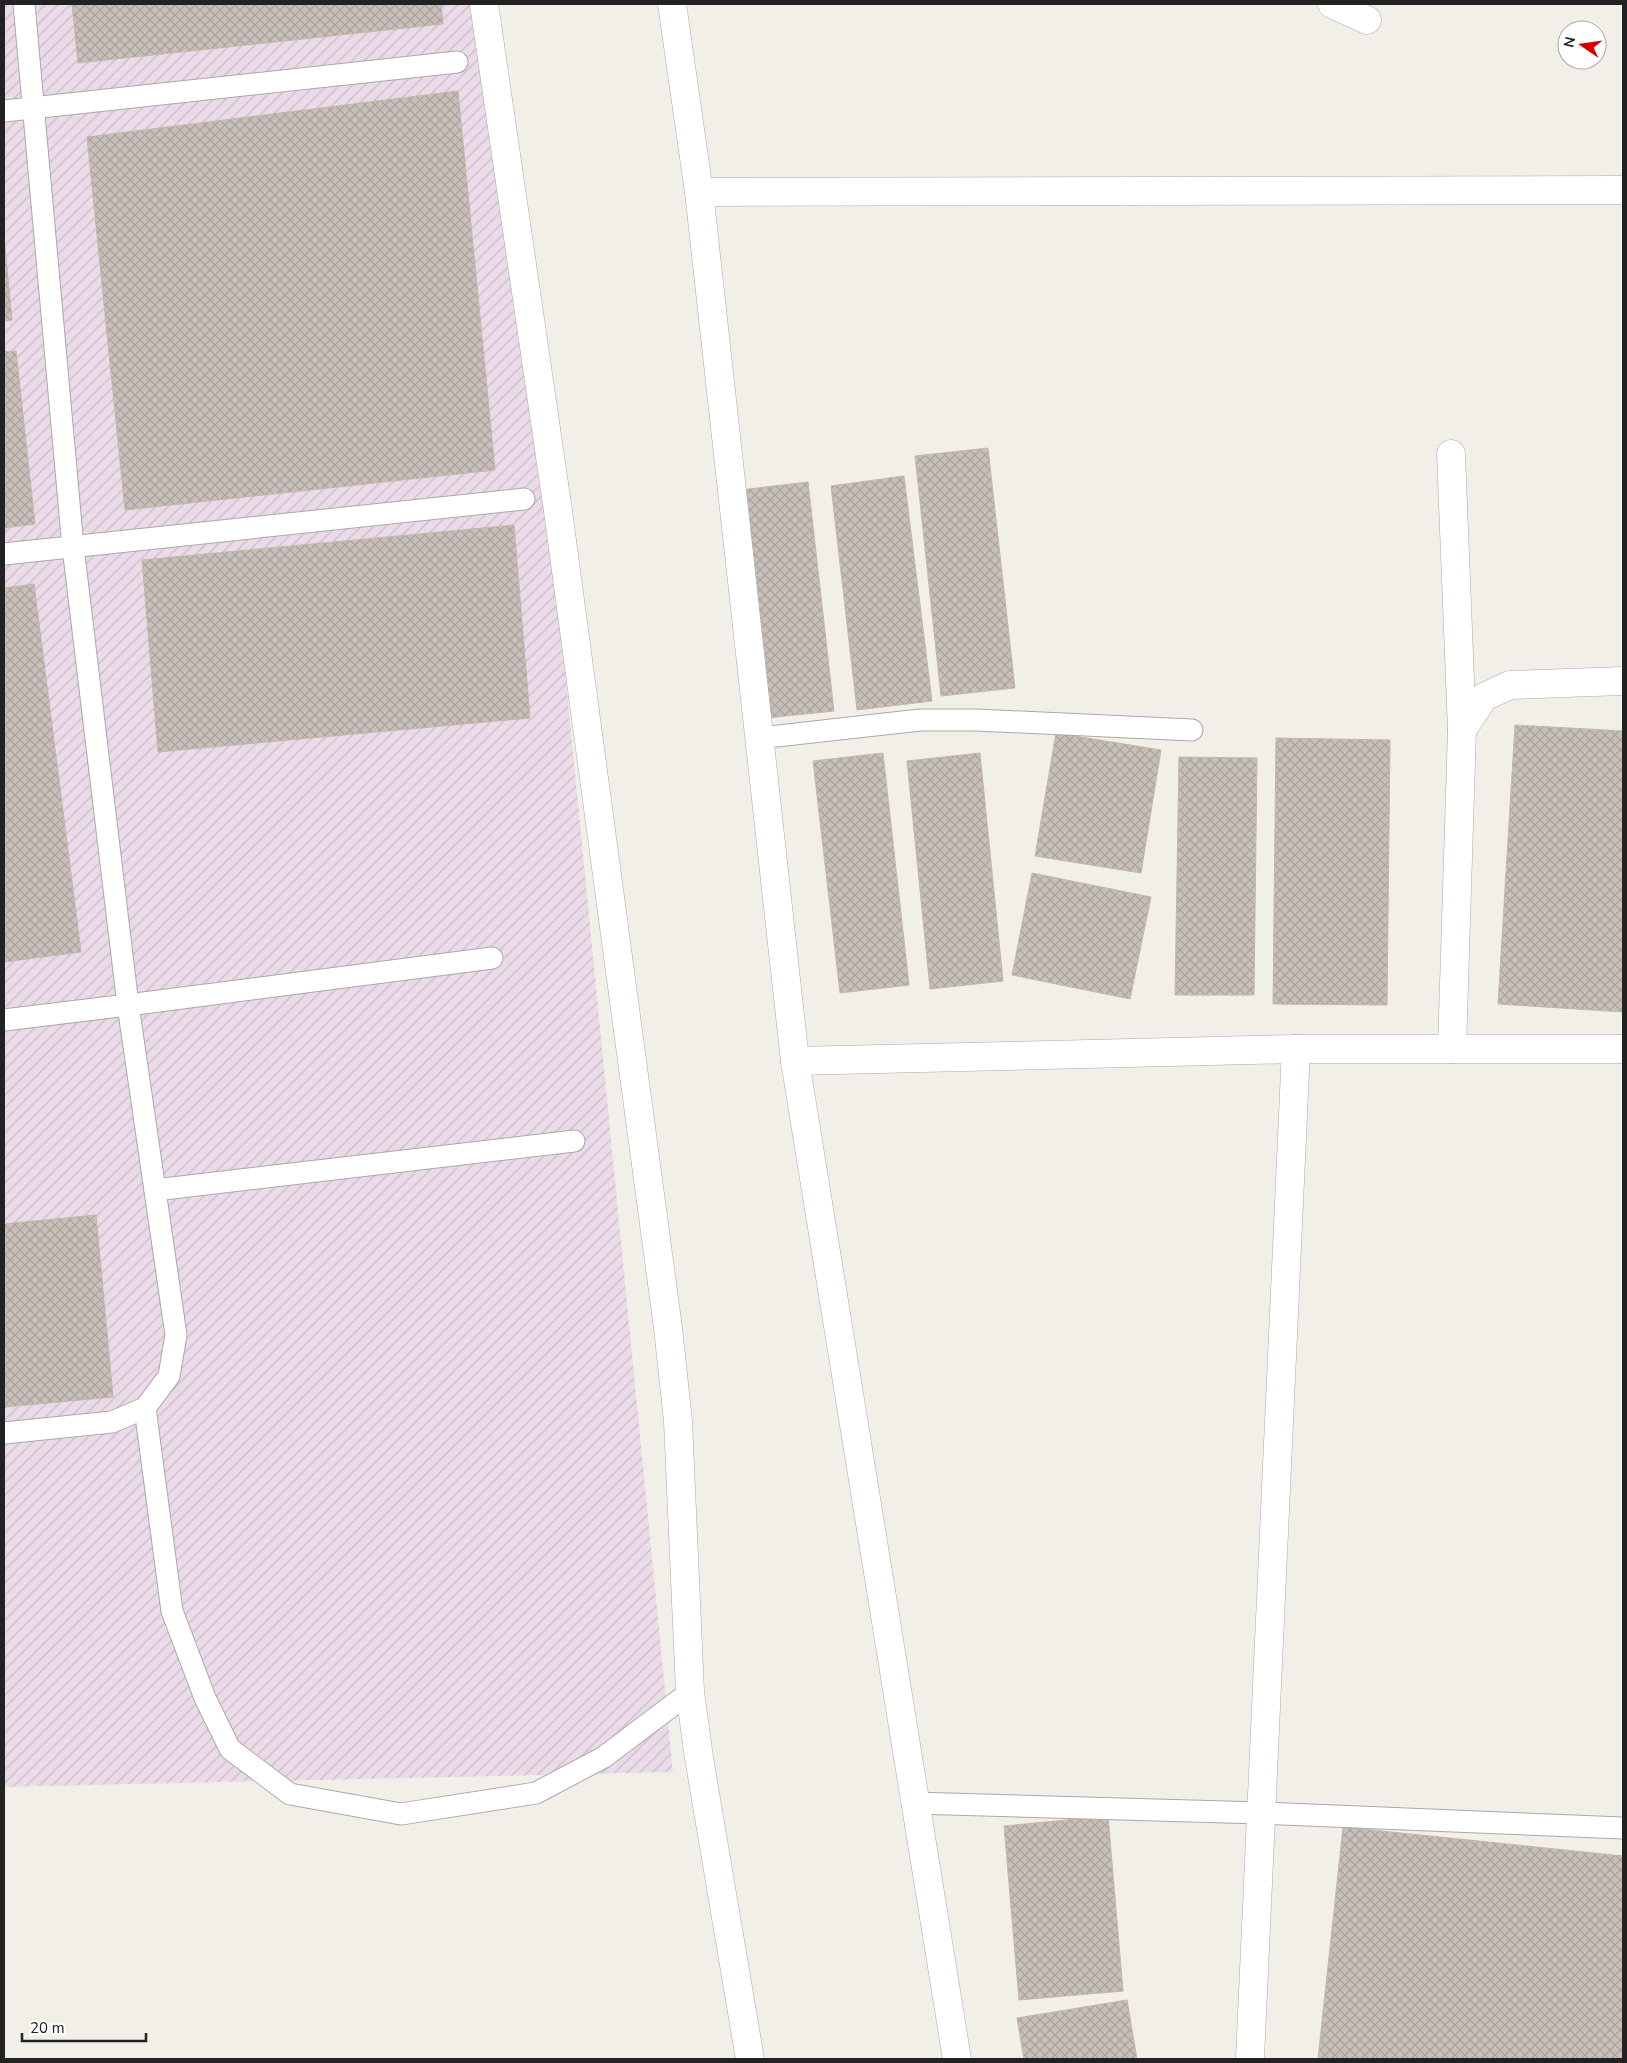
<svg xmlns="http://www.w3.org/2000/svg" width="1627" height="2063" viewBox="0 0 1627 2063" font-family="'Nunito Sans',sans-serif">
	<defs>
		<pattern id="industrial-furrows" width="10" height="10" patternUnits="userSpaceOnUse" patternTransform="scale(1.25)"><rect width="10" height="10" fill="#ebdbe8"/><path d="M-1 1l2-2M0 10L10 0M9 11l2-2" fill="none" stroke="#c9bcc7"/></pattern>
		<pattern id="building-cross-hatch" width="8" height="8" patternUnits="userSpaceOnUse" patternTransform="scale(1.25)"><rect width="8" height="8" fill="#c7bfb8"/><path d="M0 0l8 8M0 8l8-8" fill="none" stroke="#aba49e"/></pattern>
	</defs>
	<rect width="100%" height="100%" fill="#f2efe9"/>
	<path fill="url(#industrial-furrows)" d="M4,4H486L548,497L673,1772L4,1787Z"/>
	<g fill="url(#building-cross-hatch)" stroke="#c4b6ab">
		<path d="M72,4H441L443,24L78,63Z"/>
		<path d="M458,91L495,470L125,510L87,137Z"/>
		<path d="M4,237L12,320L4,321Z"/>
		<path d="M16,351L35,524L4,528V352Z"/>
		<path d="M988,448L1015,688L941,696L915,456Z"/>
		<path d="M904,476L932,701L857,710L831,486Z"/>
		<path d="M808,482L834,711L766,718L740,490Z"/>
		<path d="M514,525L530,718L158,752L142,560Z"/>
		<path d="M34,584L81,952L4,962V588Z"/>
		<path d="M1515,725L1623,731V1012L1498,1004Z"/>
		<path d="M1056,733L1161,750L1141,873L1035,856Z"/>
		<path d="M1276,738L1390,740L1387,1005L1273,1004Z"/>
		<path d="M883,753L909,985L840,993L813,761Z"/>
		<path d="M980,753L1003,981L930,989L907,761Z"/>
		<path d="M1179,757L1257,758L1254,995H1175Z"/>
		<path d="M1032,873L1151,897L1130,999L1012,975Z"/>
		<path d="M96,1215L113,1397L4,1407V1224Z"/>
		<path d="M1108,1816L1123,1991L1019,2000L1004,1826Z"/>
		<path d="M1343,1827L1623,1856V2059H1318Z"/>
		<path d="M1127,2000L1137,2059H1024L1017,2018Z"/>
	</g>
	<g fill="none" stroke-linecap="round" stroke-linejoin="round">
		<defs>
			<g id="service">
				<path d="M4,111L457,62"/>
				<path d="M4,554L524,499"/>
				<path d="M760,738L920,720H976L1192,730"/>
				<path d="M4,1020L128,1005L73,547L24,4"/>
				<path d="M155,1190L574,1141"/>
				<path d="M145,1408L172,1611L205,1698L230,1749L290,1794L401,1814L536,1793L604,1757L690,1692"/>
				<path d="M4,1433L112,1422L145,1408L169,1376L176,1335L128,1005L492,958"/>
				<path d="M914,1803L1261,1813L1623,1828"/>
			</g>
			<g id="minor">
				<path d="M484,4L558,511L668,1328L678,1421L690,1692L699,1758L750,2059"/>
				<path d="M1332,4L1367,20"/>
				<path d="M699,192L1623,190"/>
				<path d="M1451,454L1462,730L1452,1049"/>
				<path d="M1462,730L1484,697L1510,685L1623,681"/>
				<path d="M795,1061L1296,1049H1623"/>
				<path d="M1250,2059L1296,1049"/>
			</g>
			<path id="tertiary" d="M672,4L699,192L795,1061L957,2059"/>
		</defs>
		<use href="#service" stroke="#a9a9a9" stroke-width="23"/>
		<use href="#minor" stroke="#a9a9a9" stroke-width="29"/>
		<use href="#tertiary" stroke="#a9a9a9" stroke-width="29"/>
		<use href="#service" stroke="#fff" stroke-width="21"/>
		<use href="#minor" stroke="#fff" stroke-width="28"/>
		<use href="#tertiary" stroke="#fff" stroke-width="28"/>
	</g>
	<rect width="1627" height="2063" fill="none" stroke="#222222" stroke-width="10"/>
	<g transform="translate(1582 45) rotate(283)"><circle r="24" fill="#ffffff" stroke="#a7a7a7"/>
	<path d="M0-4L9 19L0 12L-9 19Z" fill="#d40000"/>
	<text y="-8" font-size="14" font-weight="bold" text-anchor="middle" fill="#222222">N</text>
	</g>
	<path d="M22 2033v8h124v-8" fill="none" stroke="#222222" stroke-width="2.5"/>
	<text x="30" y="2033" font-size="15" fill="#222222" stroke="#ffffff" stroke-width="4" paint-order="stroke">20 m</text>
</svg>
